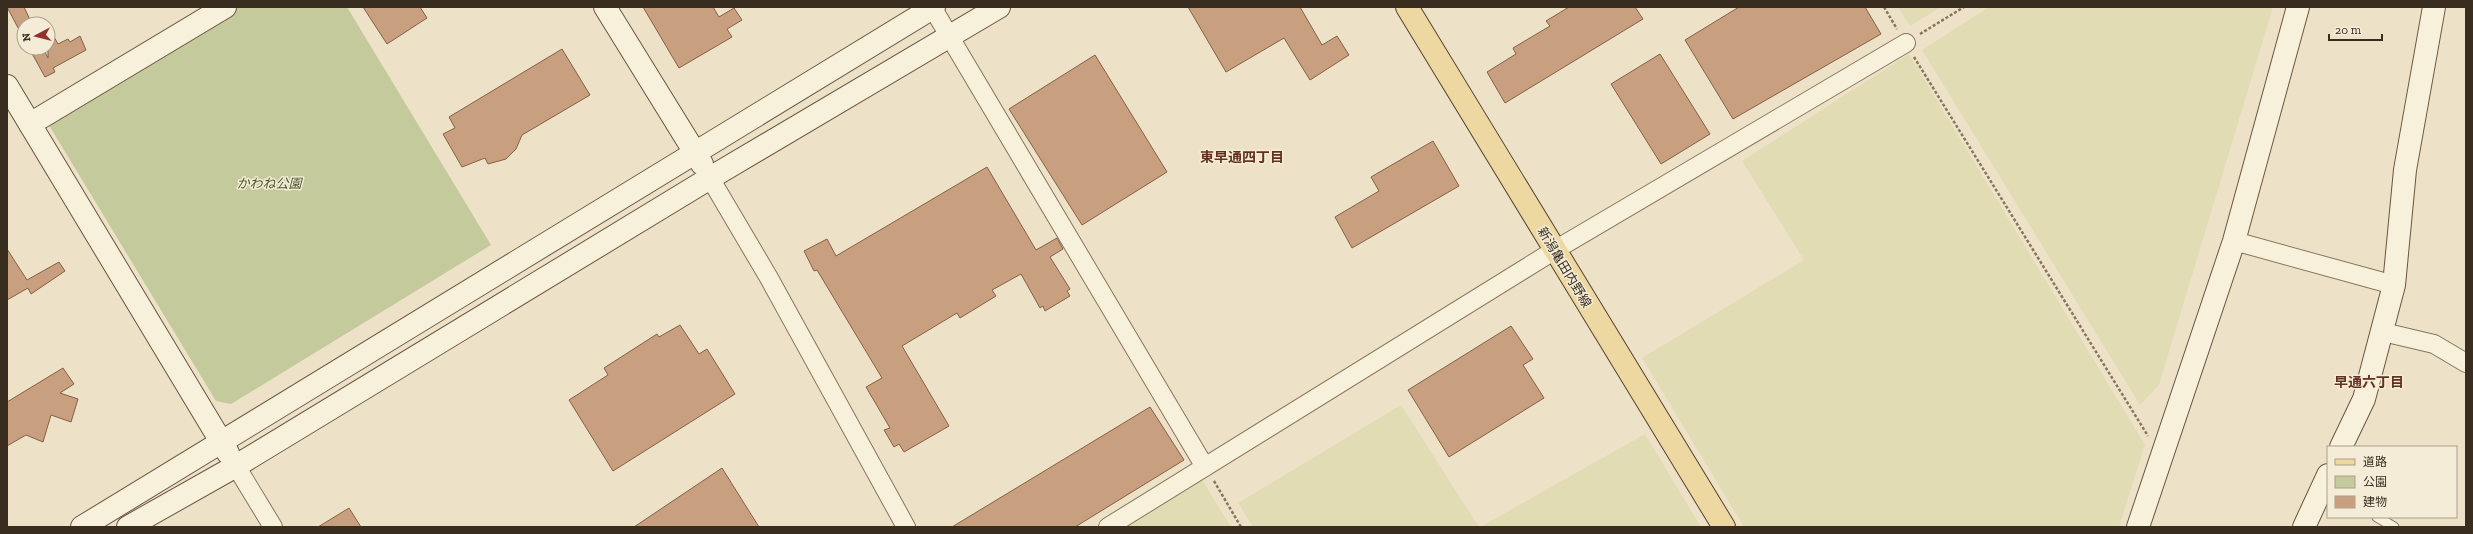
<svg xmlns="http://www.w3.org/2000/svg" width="2473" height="534" viewBox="0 0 2473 534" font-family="'Zilla Slab','Noto Sans JP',serif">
	<rect width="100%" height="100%" fill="#ede2c7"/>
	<g fill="#e2dcb5">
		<path d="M1898,7H1941L1910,26Z"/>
		<path d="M1989,7H2273L2159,385L2140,405L1922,50Z"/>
		<path d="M1909,54L2145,445L2119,527H1744L1642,358L1804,260L1742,161Z"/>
		<path d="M1401,405L1479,527H1253L1238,503Z"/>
		<path d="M1645,434L1701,527H1480Z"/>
		<path d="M1202,480L1231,527H1128Z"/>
	</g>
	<path fill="#c4ca9b" d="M236,7H347L491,245L231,404L216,401L47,122Z"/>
	<g fill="#c9a07f" stroke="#866044">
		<path d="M7,7H24L32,24H24V39Z"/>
		<path d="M363,7H420L427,18L387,44Z"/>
		<path d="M643,7H713L719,17L734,8L742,20L727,29L732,37L679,68Z"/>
		<path d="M1188,7H1300L1322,45L1337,36L1349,55L1310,80L1284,38L1226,72Z"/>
		<path d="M1569,7H1635L1643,19L1505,103L1487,72L1516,54L1513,48L1550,26L1546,21Z"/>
		<path d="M1739,7H1865L1881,34L1733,119L1685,40Z"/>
		<path d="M48,26L58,44L68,39L70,42L80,36L86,50L53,68L55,72L45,77L29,48H43L48,58Z"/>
		<path d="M562,49L590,95L522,135L516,149L506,159L488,164L485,158L462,167L443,134L455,128L449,117Z"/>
		<path d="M1660,54L1710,134L1661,164L1611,84Z"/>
		<path d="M1095,55L1167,172L1082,225L1009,109Z"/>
		<path d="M1433,141L1459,186L1352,248L1335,217L1379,191L1371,177Z"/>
		<path d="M987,167L1036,250L1057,238L1063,249L1050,257L1070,289L1067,291L1070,296L1045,311L1043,306L1040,308L1021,274L992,290L996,296L960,318L957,313L902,346L949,426L904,452L899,444L894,447L884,430L890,428L866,387L882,378L817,270L814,271L804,251L827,239L836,256Z"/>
		<path d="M7,249L27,280L59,262L65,271L31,294L28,288L7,300Z"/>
		<path d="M680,325L699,354L707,349L735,394L613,471L569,400L608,375L604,368L657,334L659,337Z"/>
		<path d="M1511,326L1533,359L1523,365L1544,398L1449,457L1408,390Z"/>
		<path d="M63,368L74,384L60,393L78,399L71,422L51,415L43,442L26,435L7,446V402Z"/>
		<path d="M1150,407L1184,460L1075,527H952Z"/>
		<path d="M722,468L759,527H634Z"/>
		<path d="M349,508L361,527H318Z"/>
	</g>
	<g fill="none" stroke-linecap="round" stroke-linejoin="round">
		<defs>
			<path id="lane" d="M2377,517L2394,527"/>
			<g id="street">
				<path d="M932,7L1205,467"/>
				<path d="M710,178L769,278L906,527"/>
				<path d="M2234,241L2394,285"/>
				<path d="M2383,332L2434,344L2466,363"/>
				<path d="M236,466L273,527"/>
				<path d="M1108,527L1555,250L1906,43"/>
			</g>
			<g id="secondary">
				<path d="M605,7L702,164"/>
				<path d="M7,86L228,453"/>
				<path d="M30,124L225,7"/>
				<path d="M2341,447L2364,399L2394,285L2405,170L2434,7"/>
				<path d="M82,527L934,7"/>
				<path d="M128,527L236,466L710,178L999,7"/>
				<path d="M2138,527L2234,241L2298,7"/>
				<path d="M2304,527L2328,475"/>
			</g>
			<path id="primary" d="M1407,7L1724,527"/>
		</defs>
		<use href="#lane" stroke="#88755d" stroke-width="11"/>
		<use href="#street" stroke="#88755d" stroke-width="20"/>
		<use href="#secondary" stroke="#6a5640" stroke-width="24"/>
		<use href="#primary" stroke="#564331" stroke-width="24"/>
		<g stroke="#88755d" stroke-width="2.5" stroke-dasharray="3 2" stroke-linecap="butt">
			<path d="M1884,7L1897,29"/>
			<path d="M1920,34L1964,7"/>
			<path d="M1914,57L2148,436"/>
			<path d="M1214,481L1241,527"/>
		</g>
		<use href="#lane" stroke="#f7f0da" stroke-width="9"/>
		<use href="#street" stroke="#f7f0da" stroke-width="18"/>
		<use href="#secondary" stroke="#f7f0da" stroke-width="22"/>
		<use href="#primary" stroke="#edd8a2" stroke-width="22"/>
	</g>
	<g text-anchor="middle" stroke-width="3" stroke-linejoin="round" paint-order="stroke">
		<g font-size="13" font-style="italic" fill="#485428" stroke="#f4ecd7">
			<text x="269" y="188">かわね公園</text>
		</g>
		<g font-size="13" fill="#392d20" stroke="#f4ecd7">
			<text transform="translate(1565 267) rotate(59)" y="5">新潟亀田内野線</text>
		</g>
		<g font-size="14" font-weight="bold" fill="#633122" stroke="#f4ecd7">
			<text x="1242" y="162">東早通四丁目</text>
			<text x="2369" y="387">早通六丁目</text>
		</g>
	</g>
	<rect width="2473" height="534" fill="none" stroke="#392d20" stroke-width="16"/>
	<rect x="2327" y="446" width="130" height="72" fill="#f4ecd7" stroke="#a9a08e"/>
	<rect x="2335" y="459" width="20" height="6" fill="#edd8a2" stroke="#a9a08e"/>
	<text x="2363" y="466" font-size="12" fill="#392d20">道路</text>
	<rect x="2335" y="476" width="20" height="12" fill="#c4ca9b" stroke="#a9a08e"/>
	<text x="2363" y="486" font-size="12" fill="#392d20">公園</text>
	<rect x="2335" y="496" width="20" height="12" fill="#c9a07f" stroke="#a9a08e"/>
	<text x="2363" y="506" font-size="12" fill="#392d20">建物</text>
	<g transform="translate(36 36) rotate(263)"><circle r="19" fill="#f4ecd7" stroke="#a9a08e"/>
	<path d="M0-3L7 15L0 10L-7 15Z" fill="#943230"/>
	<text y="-6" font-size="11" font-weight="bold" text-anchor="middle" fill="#392d20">N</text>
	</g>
	<path d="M2329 34v6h53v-6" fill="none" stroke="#392d20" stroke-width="2"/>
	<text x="2335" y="34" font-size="12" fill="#392d20" stroke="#f4ecd7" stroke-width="3" paint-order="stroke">20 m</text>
</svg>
